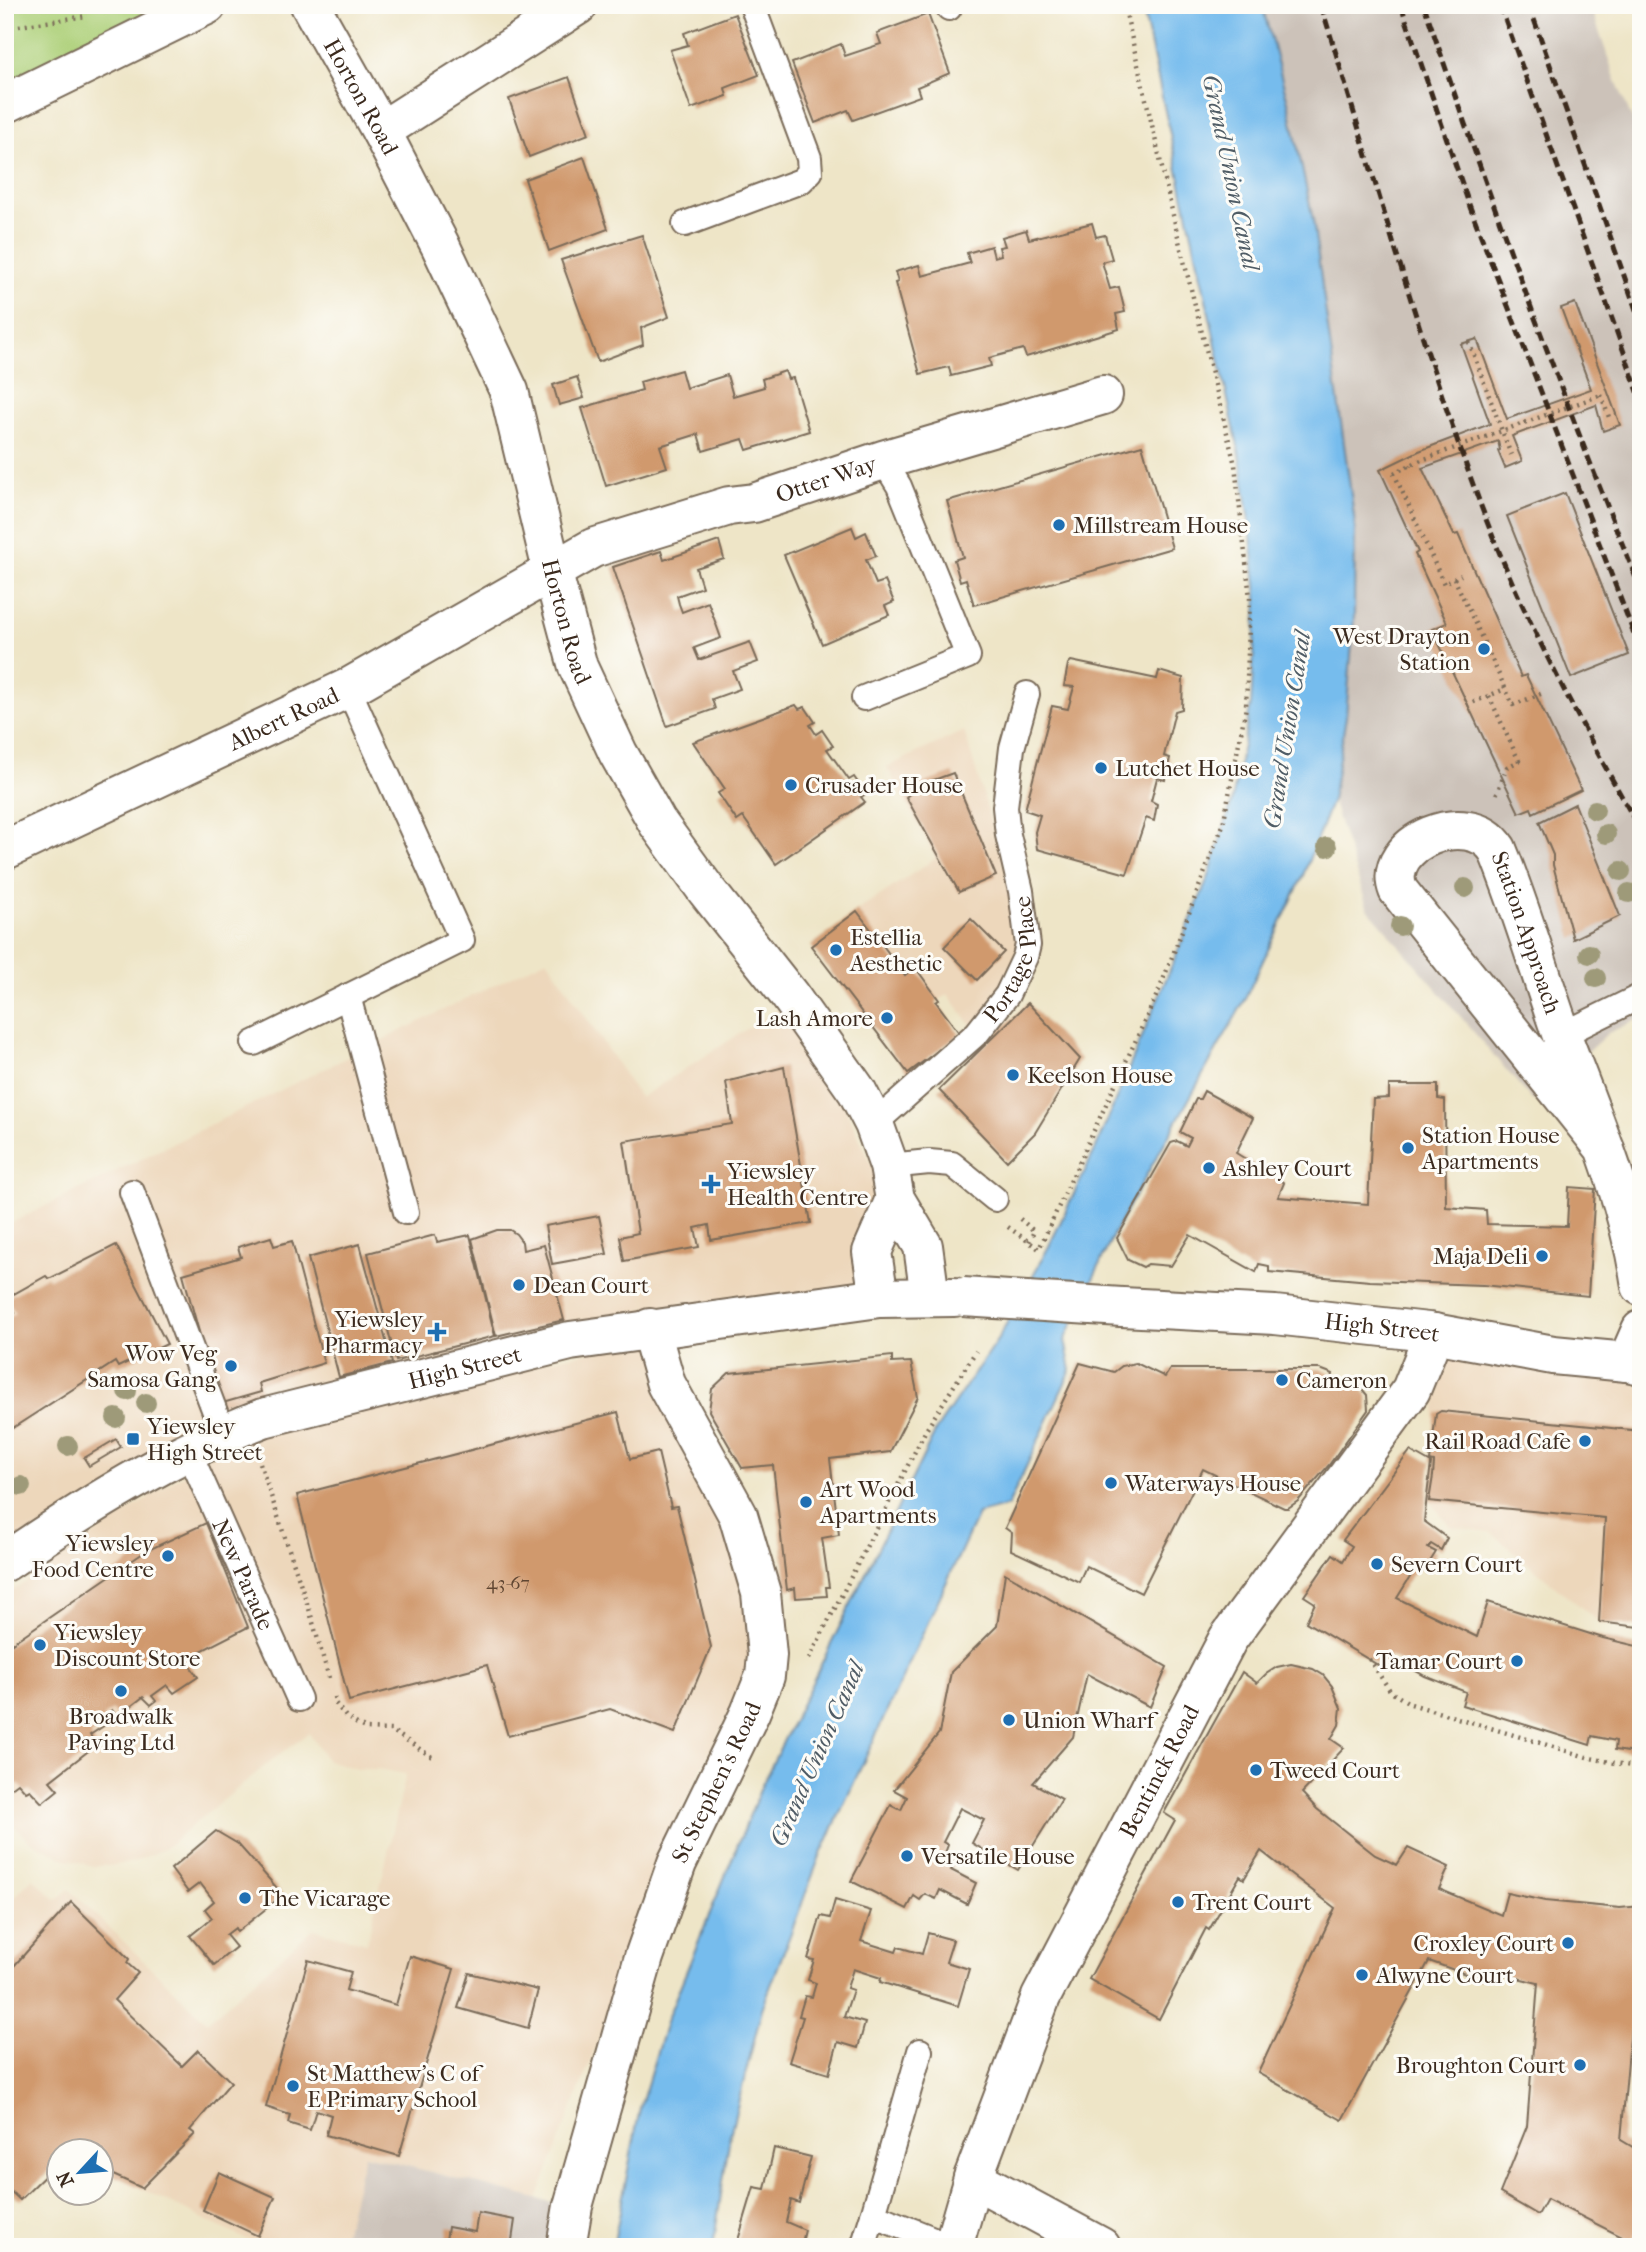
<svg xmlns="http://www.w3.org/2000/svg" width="1646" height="2252" viewBox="0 0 1646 2252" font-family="'IM FELL French Canon',serif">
	<rect width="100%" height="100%" fill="#fdfcf7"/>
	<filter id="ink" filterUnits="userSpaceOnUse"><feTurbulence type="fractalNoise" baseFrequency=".0143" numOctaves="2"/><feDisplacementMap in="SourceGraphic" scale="14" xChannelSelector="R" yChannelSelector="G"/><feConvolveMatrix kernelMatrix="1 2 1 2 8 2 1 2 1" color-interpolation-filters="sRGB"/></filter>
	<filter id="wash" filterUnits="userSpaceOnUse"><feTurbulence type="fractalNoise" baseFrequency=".00686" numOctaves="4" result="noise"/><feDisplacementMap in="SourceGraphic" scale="28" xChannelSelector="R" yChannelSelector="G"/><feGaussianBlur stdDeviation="1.57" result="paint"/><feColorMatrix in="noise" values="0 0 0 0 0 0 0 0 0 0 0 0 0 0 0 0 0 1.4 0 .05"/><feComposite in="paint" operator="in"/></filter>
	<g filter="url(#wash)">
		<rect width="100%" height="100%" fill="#eee5c7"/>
		<g fill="#edd7bb">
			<path d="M964,731L1028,945L977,1033L948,994L883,1041L811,946L857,911L936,858L887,767Z"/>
			<path d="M547,959L640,1098L795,998L887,1198L868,1284L260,1413L5,1581V1226Z"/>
			<path d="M649,1339L733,1515L757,1655L657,1860L610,2010L537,2199L365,2155L341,2247H278L245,2239L102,2170V2150H60L59,2161L20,2200L5,2186V1906L33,1878L56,1900L69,1889L207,2022L313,1929L367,1943L406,1774L378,1769H357L327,1760L309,1733L272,1760L165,1848L150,1855L133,1862L109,1866H94L66,1859L30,1841L5,1818V1596L206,1458L263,1423Z"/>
			<path d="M1442,1341L1641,1372V1612L1638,1627L1599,1622L1490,1532L1452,1527L1429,1501L1434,1462L1430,1461Z"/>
		</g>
		<g fill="#ccc2b9">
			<path d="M1262,5H1590L1615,78L1641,140V1018L1608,1033L1533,1101L1368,909L1332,800L1346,717L1354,618L1355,523L1313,220L1288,102Z"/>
			<path d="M364,2155L537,2199L573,2206L566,2247H341Z"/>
		</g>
		<path fill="#add079" stroke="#747d4c" stroke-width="2" d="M5,5H174L5,89Z"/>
		<path fill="#76bced" stroke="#587386" stroke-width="2" d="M1142,5H1262L1288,102L1313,220L1355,523L1354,618L1346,717L1332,800L1302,878L1243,1003L1114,1233L1065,1340L1071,1370L1008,1506L978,1514L820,1856L762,2009L730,2135L713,2247H613L640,2108L667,2019L762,1785L936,1430L998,1339L1049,1246L1094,1152L1209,876L1232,801L1251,704L1257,597L1249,515L1239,451Z"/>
		<g id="blocks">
			<g fill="#d0996d">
				<path d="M735,14L759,75L725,88L727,96L691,109L670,50L688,45L684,33Z"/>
				<path d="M928,14L950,73L917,87L920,96L853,120L848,110L815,123L792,63L841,44L845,56L881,44L877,33Z"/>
				<path d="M569,77L589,134L529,157L509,99Z"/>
				<path d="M584,157L608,229L549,251L525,179Z"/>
				<path d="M1092,223L1096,237L1105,235L1112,259L1102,262L1110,289L1119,287L1125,312L1116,314L1119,329L1026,357L1023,349L989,358L991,366L951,376L949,367L920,374L895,283L898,282L895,272L919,265L922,276L970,263L967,253L991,246L994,257L1001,255L999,247L1005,246L1002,237L1026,230L1029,239Z"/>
				<path d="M642,235L669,317L641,328L643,345L598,362L561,260Z"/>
				<path d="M1575,303L1620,425L1603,431L1596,405L1512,436L1522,461L1505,468L1498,451L1500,450L1498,441L1422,468L1454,535L1458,534L1521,677L1526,675L1581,790L1533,813L1531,808L1519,813L1432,629L1447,623L1415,554L1418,552L1380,470L1419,451L1490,424L1461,344L1477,339L1507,419L1591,389L1561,308Z"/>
				<path d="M681,370L686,388L727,375L733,396L764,387L762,379L785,371L788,379L793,378L809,431L747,450L743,439L703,451L698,434L660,446L667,467L606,486L582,408L642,390L640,382Z"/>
				<path d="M577,377L584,398L559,405L553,385Z"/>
				<path d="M1142,445L1172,548L974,605L966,579L960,581L954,560L963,557L947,501Z"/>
				<path d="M1565,493L1629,655L1571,678L1507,516Z"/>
				<path d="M852,527L856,537L866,532L876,556L866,560L876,584L885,581L894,602L885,606L889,615L822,644L784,555Z"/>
				<path d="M719,541L724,559L696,568L702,587L677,596L679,604L682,612L708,602L721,638L694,648L699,660L750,642L758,662L733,671L740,689L712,699L715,709L667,726L613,567L661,551L664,560Z"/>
				<path d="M1071,661L1157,679L1159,671L1183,678L1182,709L1175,711L1164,756L1170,758L1165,780L1157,778L1151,801L1157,804L1154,821L1146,818L1127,874L1037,849L1035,832L1040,815L1025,810L1052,706L1068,709L1074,687L1064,686L1068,664Z"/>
				<path d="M796,705L799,709L805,707L815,722L810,725L816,734L822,730L833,746L827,749L849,780L854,777L866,794L861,797L865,802L776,864L743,817L737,821L718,793L725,789L693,742Z"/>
				<path d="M953,773L996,876L959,892L906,797L920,785Z"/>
				<path d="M1575,804L1620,916L1573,939L1553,865V855L1539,822Z"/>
				<path d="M857,911L905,975L915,967L939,1000L936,1002L960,1034L908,1073L811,946Z"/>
				<path d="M971,919L1004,952L977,980L944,947Z"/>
				<path d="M1028,1003L1080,1059L1035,1133L1007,1161L939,1090Z"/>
				<path d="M784,1067L811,1223L711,1240L709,1225L695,1228L699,1247L624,1261L620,1237L638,1233L624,1141L732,1124L726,1082Z"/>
				<path d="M1389,1085H1438V1099L1445,1100L1446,1207L1486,1210L1487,1224L1567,1226L1569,1187L1595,1189L1588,1296L1483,1285L1370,1281L1269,1272V1266L1259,1264L1256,1272L1190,1235L1171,1266L1148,1264L1143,1267L1128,1260L1117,1238L1171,1143L1177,1141L1187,1146L1191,1138L1180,1132L1196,1099H1200L1204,1091L1253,1118L1236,1153L1284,1183L1278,1197L1368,1204L1373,1099L1389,1098Z"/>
				<path d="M599,1216L607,1254L552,1264L545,1226Z"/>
				<path d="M497,1230H510L516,1234L522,1242L523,1250L544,1245L564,1320L496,1336L472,1239Z"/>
				<path d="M435,1235L437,1242L470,1235L495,1336L396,1361L368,1253Z"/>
				<path d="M271,1237L274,1246L292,1241L324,1363L259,1383L261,1392L219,1404L183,1274L241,1257L238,1247Z"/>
				<path d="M360,1244L392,1363L339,1377L308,1258Z"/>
				<path d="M116,1245L167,1344L118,1367L115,1362L5,1433V1320L15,1313L7,1298L46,1276L49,1279Z"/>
				<path d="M892,1356V1363L911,1362L918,1397L890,1452L830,1459L839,1535L822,1538L829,1587H826L827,1596L796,1598L795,1588L787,1590L773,1465L742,1468L709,1411L712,1389L729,1373Z"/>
				<path d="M1080,1363L1114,1372L1122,1366L1136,1363L1165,1377L1170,1369H1320L1333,1374L1331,1385L1343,1380L1357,1383L1367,1395L1368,1410L1329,1465L1298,1501L1288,1508H1284L1203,1469L1141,1593L1086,1566L1079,1582L1011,1550L1012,1533L1005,1528Z"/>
				<path d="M1441,1411L1641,1431V1612L1638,1627L1599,1622L1605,1518L1429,1501L1433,1476L1434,1462L1430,1461L1436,1414Z"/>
				<path d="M618,1412L630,1459L658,1452L671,1507L677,1506L711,1647L675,1733L610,1709L508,1736L487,1665L349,1701L297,1495Z"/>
				<path d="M116,1439L121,1447L89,1466L84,1458Z"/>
				<path d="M1410,1451L1431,1463L1424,1521L1447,1538L1441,1550L1431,1544L1428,1548L1436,1552L1424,1571L1417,1566L1397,1598L1477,1637L1488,1602L1603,1638L1641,1647V1754L1615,1750L1616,1741L1592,1736L1590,1745L1462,1705L1466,1692L1425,1676L1389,1656L1383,1668L1306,1622L1315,1603L1304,1596L1333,1554L1343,1561L1352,1546L1343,1540Z"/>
				<path d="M206,1523L248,1627L185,1659L198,1677L174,1693L167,1685L152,1696L156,1701L151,1705L143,1697L117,1717L112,1710L103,1717L108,1723L90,1735L96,1745L50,1781L58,1790L42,1803L30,1790L26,1792L18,1783L10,1789L5,1784V1648L146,1551Z"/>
				<path d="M1005,1573L1167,1667L1150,1707L1087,1674L1073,1737L1033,1783L1062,1799L1018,1870L972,1843L984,1820L960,1808L943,1842L948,1845L945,1853L957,1859L951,1870L976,1883L967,1904L940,1890L936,1899L925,1894L920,1900L914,1896L907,1909L851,1881L891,1805L901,1810L907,1797L894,1790L939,1733L951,1672L997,1626Z"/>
				<path d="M1291,1664L1313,1669L1323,1675L1332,1686L1341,1708L1339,1725L1331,1739L1344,1748L1302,1793L1317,1809L1375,1855L1397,1865L1408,1848L1449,1867L1439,1889L1501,1915L1507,1893L1545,1901L1620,1908L1641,1906V1990H1638L1633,2004L1621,2140L1641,2152V2224L1632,2242L1547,2199L1538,2215L1500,2193L1527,2126L1538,1983L1484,1970L1482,1980L1429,1961L1342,2120L1258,2073L1335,1908L1261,1851L1244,1879L1240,1876L1209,1930L1206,1928L1159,2019L1089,1979L1175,1820L1164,1813L1242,1672L1257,1683L1266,1674L1277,1667Z"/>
				<path d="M216,1831L238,1844L283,1895L237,1932L235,1928L226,1935L236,1947L214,1965L190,1936L212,1918L205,1909L214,1901L200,1883L188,1892L171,1869Z"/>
				<path d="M835,1900L871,1911L861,1941L896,1952L898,1947L922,1954L928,1933L953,1940L946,1962L969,1969L958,2006L880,1982L881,1978L853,1969L847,1988L853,1990L844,2017L865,2023L858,2048L838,2042L829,2074L789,2062L803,2017L799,2016L805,1996L812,1997L816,1983L808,1980L814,1960L808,1959L821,1916L830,1918Z"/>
				<path d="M71,1902L129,1959L127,1963L138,1973L114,2000L182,2066L198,2050L231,2082L190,2130L195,2134L142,2188L102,2170V2150H60V2161L20,2200L5,2186V2179L10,2174L5,2169V1994L11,1988L5,1981V1976Z"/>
				<path d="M410,1956L454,1969L399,2156L326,2135L331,2115L316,2110L310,2130L288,2123L290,2115L266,2107L308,1960L351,1972L346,1990L396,2005Z"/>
				<path d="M469,1973L538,1990L528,2028L458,2008Z"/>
				<path d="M774,2148L811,2157L799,2203L791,2200L786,2222L805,2230L801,2247H736L754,2187L765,2189Z"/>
				<path d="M219,2172L275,2197L258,2236L203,2210Z"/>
				<path d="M478,2213L515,2220L511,2247H445L448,2227L475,2232Z"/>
			</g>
		</g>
	</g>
	<g filter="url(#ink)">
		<use href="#blocks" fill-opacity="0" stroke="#7a6b59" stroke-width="2"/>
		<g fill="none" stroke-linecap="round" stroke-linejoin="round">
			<defs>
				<g id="service">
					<path d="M948,5L949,8"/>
					<path d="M685,224L801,181L810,172L809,158L752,5"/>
					<path d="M864,698L968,656L899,486L883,460"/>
					<path d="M348,996L406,1212"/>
					<path d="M1562,1035L1641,996"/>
					<path d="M254,1043L462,940L348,688"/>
					<path id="s1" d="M874,1124L977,1033L1007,995L1025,957L1028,945L1021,891L1008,835L1005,807L1012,748L1027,694"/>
					<path d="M889,1166L929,1162L952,1164L995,1199"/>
					<path d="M132,1192L223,1433"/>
					<path id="s2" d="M188,1450L299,1699"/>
					<path d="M920,2051L873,2215L953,2247"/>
					<path d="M863,2247L873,2215"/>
				</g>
				<g id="minor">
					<path d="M5,104L207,5"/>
					<path d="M381,131L578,5"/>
					<path id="s3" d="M5,850L348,688L593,548L729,506L754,503L883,460L1103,395"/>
					<path id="s4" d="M1605,1149L1398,890C1380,843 1469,806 1497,849C1522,910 1540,974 1562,1036C1593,1118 1628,1199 1641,1286"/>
					<path d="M1627,1362L1641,1330"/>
					<path d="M973,2178L1101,2247"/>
					<path id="s5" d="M566,2247L573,2206L644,1957L677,1863L750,1713L765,1676L767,1655L761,1593L738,1515L666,1384L650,1328"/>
					<path id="s6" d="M953,2247L973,2178L1041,1997L1228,1639L1411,1390L1434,1333"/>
				</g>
				<g id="tertiary">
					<path id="s7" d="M310,5L381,131L440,245L509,391L552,570L578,667L618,753L657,822L707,891L790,996L857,1091L874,1124L889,1166L895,1199L923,1246L930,1297"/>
					<path d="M879,1298L872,1252L895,1199"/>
					<path id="s8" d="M1122,1307L1275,1315L1428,1332L1553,1355L1627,1362L1641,1365"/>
					<path id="s9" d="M5,1562C86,1507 171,1453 263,1418L570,1341L879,1298L954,1297"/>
				</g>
			</defs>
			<use href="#service" stroke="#7a6b59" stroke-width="28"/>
			<use href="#minor" stroke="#7a6b59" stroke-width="42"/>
			<use href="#tertiary" stroke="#7a6b59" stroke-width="42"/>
			<g stroke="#7a6b59" stroke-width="4.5" stroke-dasharray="2 5" stroke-linecap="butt">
				<path d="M5,28L87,16"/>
				<path d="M1469,342L1511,455"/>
				<path d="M1601,395L1610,420"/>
				<path d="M1409,465L1412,470"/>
				<path d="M1394,473L1444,584L1461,575"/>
				<path d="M1454,578L1513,705L1543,693"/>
				<path d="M1489,696L1519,761L1507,767L1495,798"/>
				<path d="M1467,705L1505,689"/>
				<path d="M1020,1219L1034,1231L1029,1242"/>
				<path d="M1008,1227L1039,1249L1160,988L1223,825L1246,707L1250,598L1235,465L1180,245L1124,5"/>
				<path d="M260,1463L310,1612L329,1678"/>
				<path d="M809,1659L926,1430L976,1351"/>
				<path d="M1369,1659L1391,1692L1411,1704L1590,1758L1641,1768"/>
				<path d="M334,1697L335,1703L347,1718L366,1729L391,1730L435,1759"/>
			</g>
			<use href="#service" stroke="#fff" stroke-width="24"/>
			<use href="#minor" stroke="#fff" stroke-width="38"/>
			<use href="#tertiary" stroke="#fff" stroke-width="38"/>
			<g stroke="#3b2a1e" stroke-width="5" stroke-dasharray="10 5" stroke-linecap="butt">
				<path d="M1321,5C1374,175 1421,347 1484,514C1526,624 1583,728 1641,831"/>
				<path d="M1401,5L1470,207L1641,652"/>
				<path d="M1424,5C1491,202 1562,397 1641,590"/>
				<path d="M1500,5L1641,400"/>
				<path d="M1529,5L1641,324"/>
			</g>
			<defs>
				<path id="tertiary-bridge" d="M963,1297L1122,1307"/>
			</defs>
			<use href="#tertiary-bridge" stroke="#7a6b59" stroke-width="42" stroke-linecap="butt"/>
			<path stroke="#7a6b59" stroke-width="4.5" stroke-dasharray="2 5" stroke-linecap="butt" d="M1394,473L1419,461L1601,395"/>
			<use href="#tertiary-bridge" stroke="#fff" stroke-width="38"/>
		</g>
		<g fill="#9e9a79">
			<circle cx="1595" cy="810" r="10"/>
			<circle cx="1606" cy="834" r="10"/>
			<circle cx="1327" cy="847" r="10"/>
			<circle cx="1621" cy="871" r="10"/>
			<circle cx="1465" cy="888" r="10"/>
			<circle cx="1629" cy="893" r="10"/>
			<circle cx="1400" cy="926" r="10"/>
			<circle cx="1589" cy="954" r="10"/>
			<circle cx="1596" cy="978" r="10"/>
			<circle cx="127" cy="1391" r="10"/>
			<circle cx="146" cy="1403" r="10"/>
			<circle cx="116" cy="1418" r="10"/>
			<circle cx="68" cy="1446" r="10"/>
			<circle cx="21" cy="1486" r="10"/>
		</g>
	</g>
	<g fill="#1f6fb2" stroke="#fdfcf7" stroke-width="2.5">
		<circle cx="1059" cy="525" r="7"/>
		<circle cx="1484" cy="649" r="7"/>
		<circle cx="1101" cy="768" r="7"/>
		<circle cx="791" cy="785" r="7"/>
		<circle cx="836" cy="950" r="7"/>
		<circle cx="887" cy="1018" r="7"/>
		<circle cx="1013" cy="1075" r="7"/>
		<circle cx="1408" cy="1148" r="7"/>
		<circle cx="1209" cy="1168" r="7"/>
		<path d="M707.5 1173.5h7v7h7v7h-7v7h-7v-7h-7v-7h7z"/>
		<circle cx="1542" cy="1256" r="7"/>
		<circle cx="519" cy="1285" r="7"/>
		<path d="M433.5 1321.5h7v7h7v7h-7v7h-7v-7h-7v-7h7z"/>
		<circle cx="231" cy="1366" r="7"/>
		<circle cx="1282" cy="1380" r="7"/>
		<rect x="126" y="1432" width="14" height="14" rx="3.5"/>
		<circle cx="1585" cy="1441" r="7"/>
		<circle cx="1111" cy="1483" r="7"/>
		<circle cx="806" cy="1502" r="7"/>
		<circle cx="168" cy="1556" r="7"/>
		<circle cx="1377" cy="1564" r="7"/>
		<circle cx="40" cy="1645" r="7"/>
		<circle cx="1517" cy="1661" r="7"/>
		<circle cx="121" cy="1691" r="7"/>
		<circle cx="1009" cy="1720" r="7"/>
		<circle cx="1256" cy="1770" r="7"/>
		<circle cx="907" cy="1856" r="7"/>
		<circle cx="245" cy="1898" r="7"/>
		<circle cx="1178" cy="1902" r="7"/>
		<circle cx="1568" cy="1943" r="7"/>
		<circle cx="1362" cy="1975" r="7"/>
		<circle cx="1580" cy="2065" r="7"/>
		<circle cx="293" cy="2086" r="7"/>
	</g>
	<g text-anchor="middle" stroke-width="6" stroke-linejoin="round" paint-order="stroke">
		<g font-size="19" fill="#604632">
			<text x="508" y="1589">43-67</text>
		</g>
		<g font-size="23" fill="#3b2a1e" stroke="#fdfcf7">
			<text dy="8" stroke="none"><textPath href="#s7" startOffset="105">Horton Road</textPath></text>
			<text dy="8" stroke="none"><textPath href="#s3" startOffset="905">Otter Way</textPath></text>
			<text dy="8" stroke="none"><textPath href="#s7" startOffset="672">Horton Road</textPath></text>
			<text dy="8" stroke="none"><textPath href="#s3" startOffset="308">Albert Road</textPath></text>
			<text dy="8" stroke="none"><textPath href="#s4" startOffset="564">Station Approach</textPath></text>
			<text dy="8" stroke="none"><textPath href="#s1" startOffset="222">Portage Place</textPath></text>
			<text dy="8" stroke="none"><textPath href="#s8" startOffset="261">High Street</textPath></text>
			<text dy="8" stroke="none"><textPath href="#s9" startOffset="504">High Street</textPath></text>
			<text dy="8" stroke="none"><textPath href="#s2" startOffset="136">New Parade</textPath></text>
			<text dy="8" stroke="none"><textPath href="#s6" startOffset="520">Bentinck Road</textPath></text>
			<text dy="8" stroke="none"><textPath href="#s5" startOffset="490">St Stephen's Road</textPath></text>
		</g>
		<g font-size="23" fill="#3b2a1e" stroke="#fdfcf7" text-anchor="start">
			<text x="1073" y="533">Millstream House</text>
			<text x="1470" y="644" text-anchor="end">West Drayton<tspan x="1470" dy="26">Station</tspan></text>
			<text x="1115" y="776">Lutchet House</text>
			<text x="805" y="793">Crusader House</text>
			<text x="850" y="945">Estellia<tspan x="850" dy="26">Aesthetic</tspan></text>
			<text x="873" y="1026" text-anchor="end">Lash Amore</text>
			<text x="1027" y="1083">Keelson House</text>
			<text x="1422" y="1143">Station House<tspan x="1422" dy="26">Apartments</tspan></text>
			<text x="1223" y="1176">Ashley Court</text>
			<text x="727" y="1179">Yiewsley<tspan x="727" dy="26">Health Centre</tspan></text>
			<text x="1528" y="1264" text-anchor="end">Maja Deli</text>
			<text x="533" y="1293">Dean Court</text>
			<text x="423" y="1327" text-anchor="end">Yiewsley<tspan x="423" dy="26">Pharmacy</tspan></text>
			<text x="217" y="1361" text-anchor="end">Wow Veg<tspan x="217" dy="26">Samosa Gang</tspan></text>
			<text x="1296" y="1388">Cameron</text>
			<text x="147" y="1434">Yiewsley<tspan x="147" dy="26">High Street</tspan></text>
			<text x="1571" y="1449" text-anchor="end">Rail Road Cafe</text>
			<text x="1125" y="1491">Waterways House</text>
			<text x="820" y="1497">Art Wood<tspan x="820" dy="26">Apartments</tspan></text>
			<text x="154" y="1551" text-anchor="end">Yiewsley<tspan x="154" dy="26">Food Centre</tspan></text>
			<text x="1391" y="1572">Severn Court</text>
			<text x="54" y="1640">Yiewsley<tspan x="54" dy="26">Discount Store</tspan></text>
			<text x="1503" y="1669" text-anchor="end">Tamar Court</text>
			<text x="121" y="1724" text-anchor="middle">Broadwalk<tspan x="121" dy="26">Paving Ltd</tspan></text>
			<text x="1023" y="1728">Union Wharf</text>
			<text x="1270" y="1778">Tweed Court</text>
			<text x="921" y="1864">Versatile House</text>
			<text x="259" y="1906">The Vicarage</text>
			<text x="1192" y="1910">Trent Court</text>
			<text x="1554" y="1951" text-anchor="end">Croxley Court</text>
			<text x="1376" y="1983">Alwyne Court</text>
			<text x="1566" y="2073" text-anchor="end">Broughton Court</text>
			<text x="307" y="2081">St Matthew's C of<tspan x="307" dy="26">E Primary School</tspan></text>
		</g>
		<g font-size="24" font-style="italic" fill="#505d66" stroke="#fdfcf7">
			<text transform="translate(1231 172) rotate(78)" y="8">Grand Union Canal</text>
			<text transform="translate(1287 730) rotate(-81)" y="8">Grand Union Canal</text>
			<text transform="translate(817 1754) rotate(-66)" y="8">Grand Union Canal</text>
		</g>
	</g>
	<rect width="1646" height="2252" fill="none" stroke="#fdfcf7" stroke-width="28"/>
	<g transform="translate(80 2172) rotate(244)"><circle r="33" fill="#fdfcf7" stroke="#afa8a0" stroke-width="2"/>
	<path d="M0-5L12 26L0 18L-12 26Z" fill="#1f6fb2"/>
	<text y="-10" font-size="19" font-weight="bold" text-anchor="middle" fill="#3b2a1e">N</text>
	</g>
</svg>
